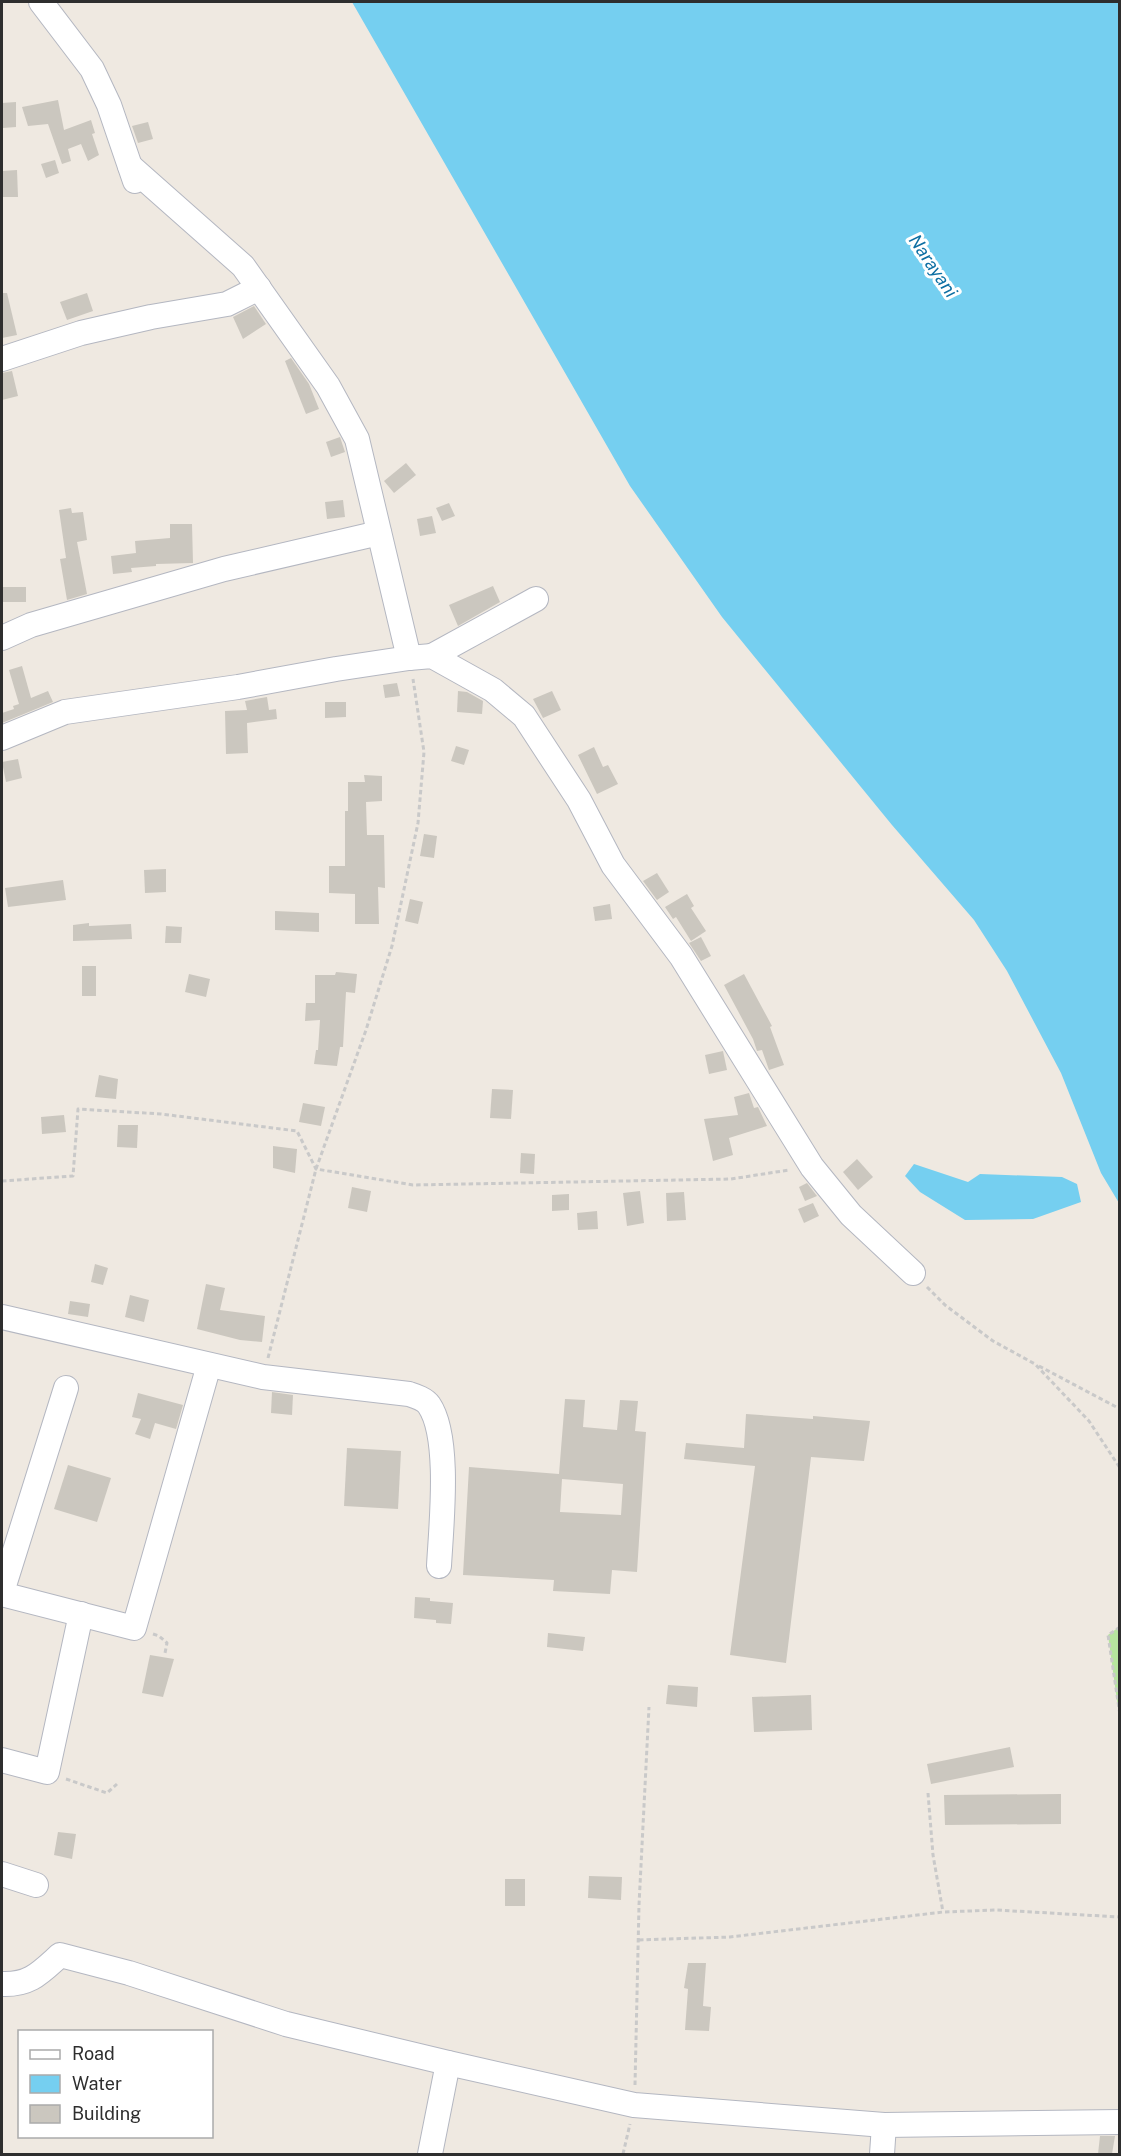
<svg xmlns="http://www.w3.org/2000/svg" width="1121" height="2156" viewBox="0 0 1121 2156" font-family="'Public Sans',sans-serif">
	<rect width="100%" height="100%" fill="#efe9e1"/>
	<path fill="#b6e59e" d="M1119,1627H1120L1119,1715L1108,1635Z"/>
	<g fill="#75cff0">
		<path d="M352,2H1119V1203L1101,1173L1061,1073L1007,971L974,920L892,825L722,617L630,486Z"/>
		<path d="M914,1164L968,1182L980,1174L1062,1177L1077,1184L1081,1202L1033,1219L965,1220L920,1192L905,1176Z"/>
	</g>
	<g fill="#cbc7bf" fill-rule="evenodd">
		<path d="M58,100L64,130L91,120L95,133L92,134L99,155L88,161L81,144L68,149L71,161L62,164L48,124L28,126L22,107Z"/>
		<path d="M16,102V127L3,128L2,103Z"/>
		<path d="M148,122L153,139L138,143L132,126Z"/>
		<path d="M55,160L59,173L46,178L41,164Z"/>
		<path d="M17,170L18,197H2V171Z"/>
		<path d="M2,293H7L17,335L2,338Z"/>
		<path d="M87,293L93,311L67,320L60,302Z"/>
		<path d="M254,306L266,324L243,339L233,317Z"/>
		<path d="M291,358L309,384L319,409L306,414L285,361Z"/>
		<path d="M12,371L18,396L2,400V373Z"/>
		<path d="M340,437L345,452L331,457L326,442Z"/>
		<path d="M406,463L416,475L394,493L384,481Z"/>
		<path d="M343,500L345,517L327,519L325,502Z"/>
		<path d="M449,503L455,516L442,521L436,508Z"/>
		<path d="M71,508L72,513L83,512L87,540L77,542L87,594L67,600L60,559L66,558L59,510Z"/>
		<path d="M432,516L436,533L420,536L417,519Z"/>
		<path d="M170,524H192L193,563L156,564V566L131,568L132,572L113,574L111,556L136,553L135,541L170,538Z"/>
		<path d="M493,586L500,602L458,626L449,605Z"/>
		<rect x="2" y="587" width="24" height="15"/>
		<path d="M22,666L31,698L48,691L53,702L2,723V713L14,709L13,706L19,704L9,670Z"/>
		<path d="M397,683L400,696L385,698L383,685Z"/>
		<path d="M458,691L467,692L483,701L482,714L457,712Z"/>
		<path d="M552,691L561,710L543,718L533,699Z"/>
		<path d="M267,697L269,710L276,709L277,719L247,723L248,753L226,754L225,711L247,710L245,701Z"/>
		<path d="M325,702H346V717L325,718Z"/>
		<path d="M456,746L469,750L464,765L451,761Z"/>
		<path d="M594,747L603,767L608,765L618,784L597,794L578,755Z"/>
		<path d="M18,759L22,778L6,782L2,762Z"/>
		<path d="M364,775L382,776V801L366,802L367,835H384L385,888L378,887L379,924H355V894L329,893V866H345V811H348V782H365Z"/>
		<path d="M424,834L437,836L434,858L420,856Z"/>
		<path d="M166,869V892L145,893L144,870Z"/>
		<path d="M657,873L669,892L657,900L643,881Z"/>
		<path d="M63,880L66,900L8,907L5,888Z"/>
		<path d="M687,894L694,906L691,908L706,931L691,941L676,917L673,919L665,907Z"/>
		<path d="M410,899L423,902L418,924L405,921Z"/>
		<path d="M610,904L612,919L595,921L593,907Z"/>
		<path d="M275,911L319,913V932L275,930Z"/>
		<path d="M89,923V926L131,924L132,939L73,941V925Z"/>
		<path d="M166,926L182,927L181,943H165Z"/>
		<path d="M701,937L711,956L701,961L689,943Z"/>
		<rect x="82" y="966" width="14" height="30"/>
		<path d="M336,972L357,974L355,993L346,992L343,1047H340L337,1066L314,1064L316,1050H318L320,1020L305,1021L306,1003H315V975H335Z"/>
		<path d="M189,974L210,979L206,997L185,992Z"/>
		<path d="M744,974L772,1026L770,1027L784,1065L769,1070L762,1050L757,1051L753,1039L724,985Z"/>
		<path d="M723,1051L727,1070L709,1074L705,1055Z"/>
		<path d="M99,1075L118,1079L116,1099L95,1097Z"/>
		<path d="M492,1089L513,1090L511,1119L490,1118Z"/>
		<path d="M749,1093L754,1108L758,1107L767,1126L729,1138L733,1155L713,1161L704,1119L738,1115L734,1097Z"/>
		<path d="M303,1103L325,1107L321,1126L299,1122Z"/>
		<path d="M64,1115L66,1132L42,1134L41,1117Z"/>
		<path d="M118,1125H138L137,1148L117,1147Z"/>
		<path d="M273,1146L297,1149L295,1173L273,1168Z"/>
		<path d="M521,1153L535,1154L534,1174L520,1173Z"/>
		<path d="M857,1159L873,1177L858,1190L843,1172Z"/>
		<path d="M807,1183L817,1196L805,1201L799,1187Z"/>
		<path d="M352,1187L371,1191L367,1212L348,1208Z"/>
		<path d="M640,1191L644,1223L627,1226L623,1193Z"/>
		<path d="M684,1192L686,1220L667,1221L666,1193Z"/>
		<path d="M569,1194V1210L552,1211V1195Z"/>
		<path d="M813,1203L819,1216L804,1223L798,1209Z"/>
		<path d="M597,1211L598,1229L578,1230L577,1213Z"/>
		<path d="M95,1264L108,1268L103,1285L91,1282Z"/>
		<path d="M206,1284L225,1288L220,1310L265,1316L262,1342L240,1340L197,1329Z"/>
		<path d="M130,1295L149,1300L144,1322L125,1317Z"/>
		<path d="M70,1301L90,1304L88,1317L68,1314Z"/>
		<path d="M272,1392L293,1395L292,1415L271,1413Z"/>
		<path d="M138,1393L183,1405L176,1429L155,1423L150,1439L135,1434L141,1419L132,1417Z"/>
		<path d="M565,1399L585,1400L583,1427L617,1430L620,1400L638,1401L635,1431L646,1432L637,1572L612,1570L610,1594L553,1591L554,1580L463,1575L469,1467L559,1474ZM562,1479L623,1484L621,1515L560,1512Z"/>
		<path d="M746,1414L813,1419V1416L870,1421L864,1461L811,1457L786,1663L730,1655L755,1466L684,1459L686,1443L744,1448Z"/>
		<path d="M347,1448L401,1451L398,1509L344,1506Z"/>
		<path d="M68,1465L111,1478L97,1522L54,1509Z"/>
		<path d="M415,1597L430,1598V1601L453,1603L451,1624L436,1623V1620L414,1618Z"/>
		<path d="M548,1633L585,1637L583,1651L547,1647Z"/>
		<path d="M150,1655L174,1659L163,1697L142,1693Z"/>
		<path d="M668,1685L698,1687L697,1707L666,1704Z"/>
		<path d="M811,1695L812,1730L754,1732L752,1697Z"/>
		<path d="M1010,1747L1014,1767L931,1784L927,1764Z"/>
		<path d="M1061,1794V1824L945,1825L944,1795Z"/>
		<path d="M58,1832L76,1834L72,1859L54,1855Z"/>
		<path d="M589,1876L622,1877L621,1900L588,1898Z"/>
		<rect x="505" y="1879" width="20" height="27"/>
		<path d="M688,1963H706L703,2006L711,2007L709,2031L685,2030L688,1989L684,1988Z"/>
		<path d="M1100,2136H1115L1112,2154H1098Z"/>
	</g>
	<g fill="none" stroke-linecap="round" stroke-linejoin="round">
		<defs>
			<g id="minor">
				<path d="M41,2L92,69L109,105L135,181"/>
				<path d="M130,166L243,266L328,386L357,439L409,658"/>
				<path d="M2,359L81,333L151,317L227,304L259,288"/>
				<path d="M2,638L31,625L224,569L379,533"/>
				<path d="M432,656L536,599"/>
				<path d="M2,738L65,712L238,687L336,669L409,658L432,656L493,690L524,716L579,800L613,865L681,956L812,1167L851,1215L913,1273"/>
				<path d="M2,1317L263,1377L409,1394C415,1396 425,1399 429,1405C451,1437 441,1527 439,1566"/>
				<path d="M2,1592L66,1388"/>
				<path d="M2,1594L134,1628L209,1365"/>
				<path d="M2,1760L47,1772L81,1614"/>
				<path d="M2,1874L36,1885"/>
				<path d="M2,1984C30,1985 40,1973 60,1955L129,1973L286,2024L448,2063L634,2105L884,2125L1120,2122"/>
				<path d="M430,2154L448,2063"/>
				<path d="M882,2154L884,2125"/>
			</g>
		</defs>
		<use href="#minor" stroke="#b4b7c1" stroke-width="26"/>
		<g stroke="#c9c9c9" stroke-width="3" stroke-dasharray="4.5 3" stroke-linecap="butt">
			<path d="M2,1181L73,1176L78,1109L161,1114L297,1131L316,1169L413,1185L731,1179L789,1170"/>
			<path d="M927,1287L945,1305L993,1341L1035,1364L1089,1421L1120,1468"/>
			<path d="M268,1358L316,1169L366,1030L392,946L418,823L424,752L413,679"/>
			<path d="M1039,1366L1120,1409"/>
			<path d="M1120,1627L1108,1635L1120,1715"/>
			<path d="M153,1634L159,1636L167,1643L165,1653"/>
			<path d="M66,1779L107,1793L117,1784"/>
			<path d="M928,1793L933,1855L943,1912"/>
			<path d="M639,1940L730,1937L943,1912L996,1910L1120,1917"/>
			<path d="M635,2085L639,1905L649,1707"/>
			<path d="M623,2154L630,2124"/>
		</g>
		<use href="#minor" stroke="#fff" stroke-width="24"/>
	</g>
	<g text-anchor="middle" stroke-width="6" stroke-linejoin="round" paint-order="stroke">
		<g font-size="18" font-style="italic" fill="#0d6fa3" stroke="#fff">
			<text transform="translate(933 266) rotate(56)" y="6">Narayani</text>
		</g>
	</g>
	<rect width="1121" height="2156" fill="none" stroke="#2e2e2e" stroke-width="6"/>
	<rect x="18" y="2030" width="195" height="108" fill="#ffffff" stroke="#ababab" stroke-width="1.5"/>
	<rect x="30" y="2050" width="30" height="9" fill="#ffffff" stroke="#ababab" stroke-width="1.5"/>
	<text x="72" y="2060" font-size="18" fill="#2e2e2e">Road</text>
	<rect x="30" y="2075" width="30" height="18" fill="#75cff0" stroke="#ababab" stroke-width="1.5"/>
	<text x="72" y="2090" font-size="18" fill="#2e2e2e">Water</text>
	<rect x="30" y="2105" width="30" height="18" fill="#cbc7bf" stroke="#ababab" stroke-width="1.5"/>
	<text x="72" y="2120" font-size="18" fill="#2e2e2e">Building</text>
</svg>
